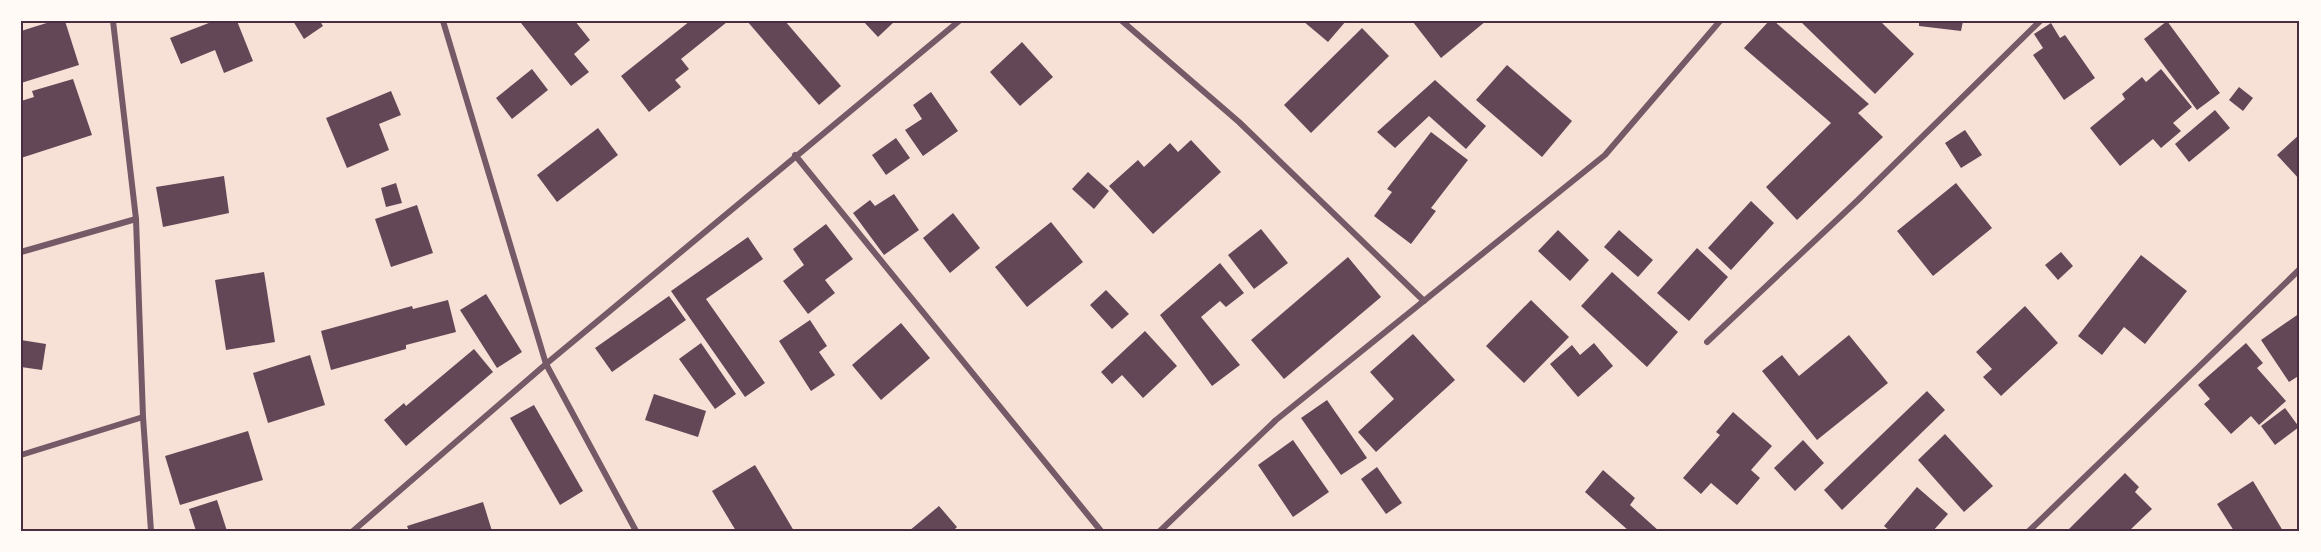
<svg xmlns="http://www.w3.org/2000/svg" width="2321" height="552" viewBox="0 0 2321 552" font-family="'IBM Plex Sans',sans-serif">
	<rect width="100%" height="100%" fill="#f7e1d7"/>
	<g fill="#644757">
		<path d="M53,21H65L79,65L21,83V31Z"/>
		<path d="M214,21H237L253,61L224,73L215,50L181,64L170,38Z"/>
		<path d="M293,21H320L323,26L304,39Z"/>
		<path d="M523,21H575L590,40L574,54L589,72L571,86L521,23Z"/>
		<path d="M690,21L727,22L681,59L689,69L675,80L681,87L649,112L621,76Z"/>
		<path d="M747,21H785L841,86L819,105Z"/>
		<path d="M863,21H895L878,37Z"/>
		<path d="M1303,21H1346L1328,42Z"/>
		<path d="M1415,21H1486L1441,58L1413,22Z"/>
		<path d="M1769,21H1774L1869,104L1858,113L1883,137L1797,220L1766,187L1831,123L1744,48Z"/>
		<path d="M1800,21H1880L1914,54L1875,94Z"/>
		<path d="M1919,21H1963L1961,31L1919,26Z"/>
		<path d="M2167,21L2220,93L2197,110L2144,39Z"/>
		<path d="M2051,23L2060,38L2065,35L2095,78L2064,100L2033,55L2043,48L2034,34Z"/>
		<path d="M1362,28L1389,56L1311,133L1284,105Z"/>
		<path d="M1022,42L1053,77L1020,106L990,72Z"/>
		<path d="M1507,65L1572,121L1542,157L1476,100Z"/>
		<path d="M532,69L548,90L512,119L496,98Z"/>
		<path d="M2161,69L2192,107L2173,123L2181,131L2161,148L2153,139L2120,166L2090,128L2125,99L2122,94L2142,77L2146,82Z"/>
		<path d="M73,79L92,135L21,158V101L34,97L32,91Z"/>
		<path d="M1435,80L1486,126L1466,149L1429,116L1395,148L1377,132Z"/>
		<path d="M2239,87L2253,98L2243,111L2229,100Z"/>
		<path d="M391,91L401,115L379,124L389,150L347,168L326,118Z"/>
		<path d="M931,92L958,131L923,156L905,130L922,119L913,105Z"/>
		<path d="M2215,110L2230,128L2189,162L2175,144Z"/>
		<path d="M598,128L618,155L557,202L537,175Z"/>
		<path d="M1965,130L1982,155L1961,168L1945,143Z"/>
		<path d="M1431,132L1468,160L1431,208L1436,211L1411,244L1374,216L1392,192L1387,189Z"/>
		<path d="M2300,134V180L2277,155Z"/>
		<path d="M896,138L910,158L886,175L872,155Z"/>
		<path d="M1191,140L1221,172L1153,234L1109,186L1138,160L1144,167L1170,143L1178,152Z"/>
		<path d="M1088,172L1109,191L1094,209L1072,189Z"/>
		<path d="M224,176L229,213L163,227L156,187Z"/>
		<path d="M396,183L402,203L386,207L381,188Z"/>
		<path d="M1956,183L1992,228L1933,276L1897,231Z"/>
		<path d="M894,194L919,230L884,255L853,213L870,200L875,206Z"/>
		<path d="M1751,201L1774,223L1731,270L1708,248Z"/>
		<path d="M417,205L433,253L391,267L375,219Z"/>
		<path d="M953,213L980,248L950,273L923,238Z"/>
		<path d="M1051,222L1083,262L1027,307L995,267Z"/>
		<path d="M826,224L853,259L825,280L835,293L808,314L783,281L804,265L793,249Z"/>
		<path d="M1261,229L1288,263L1254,289L1228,255Z"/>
		<path d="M1558,230L1589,260L1570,281L1538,251Z"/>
		<path d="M1619,230L1653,260L1638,277L1604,247Z"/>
		<path d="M748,237L763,259L706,299L765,383L745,397L671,291Z"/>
		<path d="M1697,248L1728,277L1689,321L1657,293Z"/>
		<path d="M2061,252L2073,266L2058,280L2045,265Z"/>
		<path d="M2141,255L2187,291L2145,344L2124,327L2102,355L2078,336Z"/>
		<path d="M1348,257L1381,297L1284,379L1251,340Z"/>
		<path d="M1220,263L1244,293L1226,307L1220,301L1201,317L1240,365L1212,386L1160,315Z"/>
		<path d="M264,272L275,342L226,350L215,280Z"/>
		<path d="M1612,272L1678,332L1647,367L1581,306Z"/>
		<path d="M1106,290L1129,314L1112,329L1090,305Z"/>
		<path d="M486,294L522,352L497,368L460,310Z"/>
		<path d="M669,296L686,320L612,372L595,348Z"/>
		<path d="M448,300L456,332L406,345V349L331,370L321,331L412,306L413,309Z"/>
		<path d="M1531,300L1569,337L1524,383L1486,346Z"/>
		<path d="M2025,306L2058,343L2001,396L1983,377L1992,369L1976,352Z"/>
		<path d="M2300,313V375L2289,382L2261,340Z"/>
		<path d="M810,320L827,346L819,352L835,375L811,391L779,341Z"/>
		<path d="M901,323L930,358L881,400L852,365Z"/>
		<path d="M1145,331L1177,366L1143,398L1122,375L1112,384L1101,372Z"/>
		<path d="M1413,334L1455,380L1376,452L1358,432L1394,399L1370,372Z"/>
		<path d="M1849,335L1888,383L1817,440L1762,371L1782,355L1799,376Z"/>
		<path d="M21,340L46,344L42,370L21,367Z"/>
		<path d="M701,343L736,394L715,409L679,359Z"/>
		<path d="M1594,343L1613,366L1578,397L1550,364L1572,345L1580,355Z"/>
		<path d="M2246,343L2263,363L2257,368L2286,401L2259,425L2251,416L2231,434L2204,404L2210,399L2198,385Z"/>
		<path d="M474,349L493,372L406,446L384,420L404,403L406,406Z"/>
		<path d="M310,355L325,405L268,423L253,373Z"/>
		<path d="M1927,391L1945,410L1842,510L1824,490Z"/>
		<path d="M654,394L706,411L698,437L645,420Z"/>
		<path d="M1327,400L1367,458L1341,475L1301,418Z"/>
		<path d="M534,405L583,491L560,505L510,418Z"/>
		<path d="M2285,408L2299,427L2275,445L2261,426Z"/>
		<path d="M1733,412L1772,446L1751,470L1760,478L1737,505L1711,483L1701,494L1683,478L1720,435L1716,432Z"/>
		<path d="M248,431L263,480L180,505L165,456Z"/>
		<path d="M1945,434L1993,486L1964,512L1918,460Z"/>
		<path d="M1293,440L1329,492L1293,517L1258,465Z"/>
		<path d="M1803,440L1824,463L1795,491L1774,468Z"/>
		<path d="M755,465L794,531H736L712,491Z"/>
		<path d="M1377,467L1402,503L1386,514L1361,479Z"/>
		<path d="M1603,470L1635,498L1630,505L1659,531H1629L1585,492Z"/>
		<path d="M2125,473L2139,487L2135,492L2152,509L2129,531H2067Z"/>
		<path d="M2253,481L2283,531H2234L2217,504Z"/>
		<path d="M1917,487L1948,514L1933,531H1890L1884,526Z"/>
		<path d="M217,500L227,531H196L189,509Z"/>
		<path d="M483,502L492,531H409L407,526Z"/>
		<path d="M939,506L957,527L953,531H909Z"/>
	</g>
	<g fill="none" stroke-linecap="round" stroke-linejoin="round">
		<g stroke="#755966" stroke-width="6">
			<path d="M113,21L136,219L143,417L151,531"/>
			<path d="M443,21L546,364L636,531"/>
			<path d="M1122,21L1239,122L1424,301"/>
			<path d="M795,155L1101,531"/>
			<path d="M21,252L136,219"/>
			<path d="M1707,342L1858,200L2040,21"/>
			<path d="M21,455L143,417"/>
			<path d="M353,531L546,364L959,21"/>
			<path d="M1160,531L1276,420L1605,155L1720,21"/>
			<path d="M2029,531L2300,269"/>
		</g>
	</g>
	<rect width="2321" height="552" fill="none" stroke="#fffaf5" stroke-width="45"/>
	<rect x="22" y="22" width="2276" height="508" fill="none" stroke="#4a2c40" stroke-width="2"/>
</svg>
